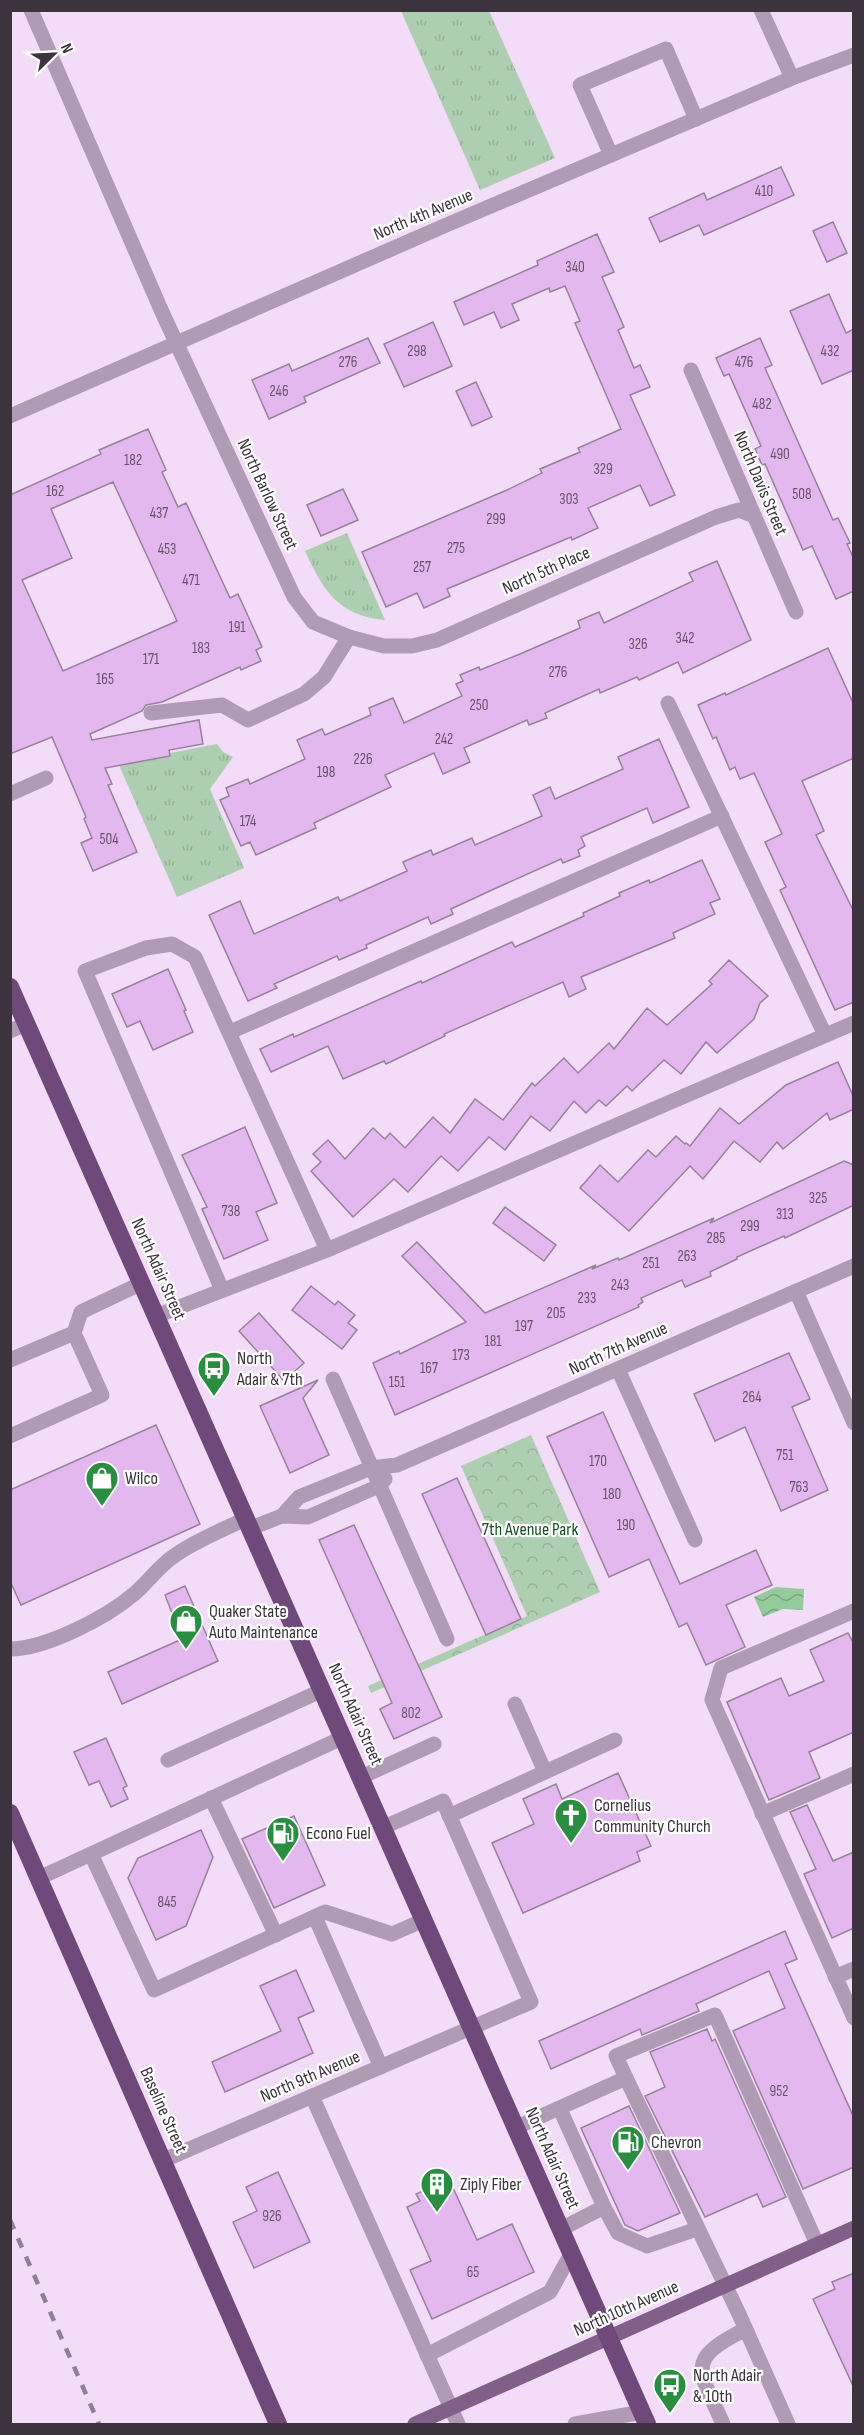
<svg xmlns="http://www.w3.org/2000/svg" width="864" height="2435" viewBox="0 0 864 2435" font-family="'Sofia Sans Condensed',sans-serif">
	<defs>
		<pattern id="grass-tufts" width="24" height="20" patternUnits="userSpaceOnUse" patternTransform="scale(1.5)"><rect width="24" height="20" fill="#aeceb1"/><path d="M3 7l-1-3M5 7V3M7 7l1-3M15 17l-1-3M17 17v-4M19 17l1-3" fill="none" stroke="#97b199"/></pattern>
		<pattern id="forest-crowns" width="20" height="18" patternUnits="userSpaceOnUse" patternTransform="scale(1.5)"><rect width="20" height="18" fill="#aeceb1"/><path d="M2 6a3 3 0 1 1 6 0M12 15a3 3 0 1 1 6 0" fill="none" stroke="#97b199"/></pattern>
		<pattern id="water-waves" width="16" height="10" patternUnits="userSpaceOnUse" patternTransform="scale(1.5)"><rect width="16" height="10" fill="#95cb9b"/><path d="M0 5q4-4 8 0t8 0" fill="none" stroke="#7ba580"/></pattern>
	</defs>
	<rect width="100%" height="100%" fill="#f3dcf8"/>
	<g fill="url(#grass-tufts)">
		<path d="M401,11H489L555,158L480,190Z"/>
		<path d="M347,533L385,620C338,616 323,590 305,551Z"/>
		<path d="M217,744L223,752L233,757L210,789L244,868L177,897L118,763Z"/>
	</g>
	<path fill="url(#forest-crowns)" d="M531,1435L600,1592L371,1693L368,1686L527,1616L461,1466Z"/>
	<path fill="url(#water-waves)" d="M776,1587L804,1589L803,1610L783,1609L763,1617L754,1597Z"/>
	<g fill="#e3b8ee" stroke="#96829b" stroke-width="1.5" fill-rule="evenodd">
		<path d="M781,167L794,195L704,235L699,225L660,242L649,218L704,193L707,200Z"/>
		<path d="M833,222L847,253L827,262L813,231Z"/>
		<path d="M597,234L614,272L602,277L624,327L618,330L634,368L640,365L650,387L630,395L675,495L650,506L640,485L588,508L598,528L572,540L571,537L447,589L450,596L424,608L417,593L386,607L362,552L507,490L542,473L540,469L580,452L578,448L621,429L575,323L580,321L565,286L550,292L549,288L512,304L519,320L501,328L494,312L464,325L454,302L538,265L537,261Z"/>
		<path d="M829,294L846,333L854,329V370L822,384L790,311Z"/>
		<path d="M433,322L452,366L404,387L384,344Z"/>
		<path d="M368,338L380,363L304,397L306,402L269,419L252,380L289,364L292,371Z"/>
		<path d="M760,338L772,365L765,368L833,520L838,518L850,543L847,544L854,559V591L836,599L812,546L803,550L765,464L762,465L755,449L761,446L729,374L724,376L716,358Z"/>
		<path d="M476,382L492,417L472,426L456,391Z"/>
		<path d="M148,429L166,470L162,472L178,507L186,503L230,598L238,594L262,647L256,650L261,661L241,670L240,667L162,702L146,705L142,711L90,734L92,740L199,720L203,744L169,750L170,756L105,768L112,784L108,785L137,852L93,871L81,843L92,838L84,819L86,817L52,737L10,754V495L101,454L99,450ZM113,482L177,621L63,671L22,580L72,558L51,509Z"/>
		<path d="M343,489L358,520L321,536L307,505Z"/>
		<path d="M717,561L751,640L683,673L678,662L639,680L637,677L600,693L599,689L545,713L547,718L529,725L527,720L464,748L470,762L443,774L434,753L385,775L391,787L314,823L316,828L256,855L250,842L241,846L220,800L229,796L226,788L248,779L250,784L305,759L297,740L322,729L325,735L371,715L369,708L393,698L404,723L462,696L456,684L463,681L460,675L479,667L480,670L520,654L580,628L578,621L599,612L604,623L693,581L689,573Z"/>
		<path d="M828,648L854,705V758L802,781L824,831L816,835L854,912V1002L835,1010L780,890L786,887L765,842L782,834L754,773L740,779L735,767L730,770L716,737L713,739L698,705L725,693L726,695Z"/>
		<path d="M659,739L689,807L653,823L647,808L581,837L585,846L578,850L580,856L563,863L561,859L494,889L451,909L453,914L431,924L428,917L366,945L367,948L339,960L337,956L274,984L277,988L248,1001L209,915L240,901L254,934L338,897L340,901L407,871L403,862L431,850L433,855L472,838L475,845L542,816L533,795L550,787L555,799L623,769L618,757Z"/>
		<path d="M702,860L720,899L710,903L715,914L673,933L675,938L581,977L586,989L569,997L563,982L444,1034L445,1036L386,1064L384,1061L343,1079L328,1046L271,1072L260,1049L293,1034L294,1037L421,981L422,983L512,942L515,947L584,916L583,913L620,896L619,893L649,880L650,883Z"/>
		<path d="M729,960L768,996L760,1003L754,1019L717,1053L706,1042L681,1074L664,1060L632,1091L627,1086L606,1106L599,1100L586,1113L574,1101L550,1131L531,1116L505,1150L489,1137L458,1171L441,1156L408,1192L394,1179L353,1217L311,1171L321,1162L313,1154L328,1140L345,1159L373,1128L385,1139L390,1133L405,1148L433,1117L450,1133L475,1099L503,1120L532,1083L535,1086L564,1058L578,1073L609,1043L614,1049L647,1008L667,1025L712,984L709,981Z"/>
		<path d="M168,969L186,1010L184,1011L193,1032L153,1050L140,1021L127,1027L112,994Z"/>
		<path d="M838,1062L854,1098V1109L830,1120L827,1113L783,1149L777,1142L760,1162L734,1141L703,1179L690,1166L629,1231L580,1188L600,1165L618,1182L648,1150L656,1157L676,1136L685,1144L686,1143L690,1146L720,1108L739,1124L786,1085Z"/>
		<path d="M245,1127L277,1203L256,1212L268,1240L224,1259L202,1209L207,1207L182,1155Z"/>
		<path d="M844,1161L854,1165V1205L785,1238L784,1236L737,1257V1259L710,1272L711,1276L685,1287L682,1280L641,1298L643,1302L638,1305L639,1307L395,1415L373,1363L399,1351L400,1354L466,1322L402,1256L417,1242L485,1313L596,1265L592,1269L618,1258L619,1260L714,1218L710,1223Z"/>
		<path d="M505,1207L556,1245L544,1261L493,1223Z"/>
		<path d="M311,1286L335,1305L338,1301L355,1315L348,1323L357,1330L342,1349L292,1310Z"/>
		<path d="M259,1313L304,1363L284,1381L239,1331Z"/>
		<path d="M789,1353L810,1399L792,1407L828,1490L781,1511L745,1427L715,1441L694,1394Z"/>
		<path d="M318,1380L303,1398L329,1455L290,1473L260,1406Z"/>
		<path d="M603,1412L680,1584L756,1550L772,1585L726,1605L745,1647L706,1665L687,1623L679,1627L649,1559L609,1577L547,1437Z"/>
		<path d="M156,1425L200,1524L21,1605L10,1581V1490Z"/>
		<path d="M457,1478L521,1619L486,1635L422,1494Z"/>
		<path d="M354,1525L442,1717L394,1739L380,1709L392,1703L319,1540Z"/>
		<path d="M185,1586L218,1661L122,1704L108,1672L182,1639L165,1595Z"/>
		<path d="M848,1633L854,1644V1732L809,1752L820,1778L769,1800L727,1702L781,1678L789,1696L824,1681L810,1650Z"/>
		<path d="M106,1738L127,1786L123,1788L128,1799L111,1807L99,1781L89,1785L74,1752Z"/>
		<path d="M618,1773L651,1846L637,1852L640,1861L523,1913L492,1843L534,1824L523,1799L556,1784L562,1799Z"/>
		<path d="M807,1805L833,1861L854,1852V1928L832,1938L804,1874L816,1869L790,1812Z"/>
		<path d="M294,1816L325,1885L274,1908L242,1839Z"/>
		<path d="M201,1830L213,1857L186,1926L156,1940L128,1878L138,1858Z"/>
		<path d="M785,1931L797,1959L785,1964L854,2118V2167L803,2189L733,2031L785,2008L769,1971L696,2004L699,2011L642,2035L640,2029L551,2069L539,2041Z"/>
		<path d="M296,1970L314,2011L298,2018L313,2053L225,2092L212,2062L281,2031L260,1986Z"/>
		<path d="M707,2029L712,2041L715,2039L786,2197L763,2207L757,2194L705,2217L645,2096L665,2087L650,2052Z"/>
		<path d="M629,2106L680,2213L638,2231L625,2225L581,2128Z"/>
		<path d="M278,2172L310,2242L254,2268L233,2222L257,2211L246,2187Z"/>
		<path d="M449,2179L477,2240L512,2224L534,2272L432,2319L410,2270L431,2261L407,2207L420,2201L416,2194Z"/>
		<path d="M854,2273V2388L813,2299L835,2289L832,2282Z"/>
	</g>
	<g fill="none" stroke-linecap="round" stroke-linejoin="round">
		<g stroke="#af9cb4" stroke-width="15">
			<path d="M31,10L162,312L294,597L313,622L349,637L384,646H412L437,640L716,517L739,510L754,516"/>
			<path d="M761,10L792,78"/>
			<path d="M611,155L580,85L666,49L696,119"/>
			<path d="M691,370L796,612"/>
			<path d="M10,416L444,226L792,78L854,55"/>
			<path d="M668,703L825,1035"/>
			<path d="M151,713L222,705L248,720L304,694L324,677L349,637"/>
			<path d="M10,794L46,778"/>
			<path d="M10,1031L26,1024"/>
			<path d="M230,1032L722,816"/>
			<path d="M222,1290L85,971L146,948L172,944L195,957L327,1250"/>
			<path d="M796,1291L854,1423"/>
			<path d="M156,1316L327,1250L854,1023"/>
			<path d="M10,1360L74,1333L81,1312L142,1283"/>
			<path d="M618,1369L695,1540"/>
			<path d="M333,1379L447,1639"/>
			<path d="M10,1436L102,1395L74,1333"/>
			<path d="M282,1516L299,1497L371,1468L397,1465L854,1266"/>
			<path d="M251,1528L282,1516L308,1517L379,1486L385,1479"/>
			<path d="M854,1611L721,1668L712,1700L854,2018"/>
			<path d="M10,1649C46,1649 107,1617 134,1594C148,1582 159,1566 174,1556C196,1540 223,1530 247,1518"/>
			<path d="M515,1704L545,1772"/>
			<path d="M168,1760L323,1690"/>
			<path d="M361,1777L434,1744"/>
			<path d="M211,1798L276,1935"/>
			<path d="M762,1814L854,1774"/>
			<path d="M449,1816L615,1740"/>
			<path d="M91,1854L154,1990L325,1912L392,1934L424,1920"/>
			<path d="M39,1878L344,1737"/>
			<path d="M315,1917L381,2067"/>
			<path d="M835,1977L854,1969"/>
			<path d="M626,2078L616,2056L715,2015L817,2244"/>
			<path d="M312,2096L458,2424"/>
			<path d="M560,2109L604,2207"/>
			<path d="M517,2127L626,2078L739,2314L788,2424"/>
			<path d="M164,2160L531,2002L443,1801L384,1827"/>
			<path d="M561,2229L604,2207L618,2233L647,2246L697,2229"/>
			<path d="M427,2355L550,2292L572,2252"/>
			<path d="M575,2424L642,2412"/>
			<path d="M723,2424C699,2369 684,2360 746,2329"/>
		</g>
		<path stroke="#805f89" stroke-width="15" d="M415,2424L854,2228"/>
		<g stroke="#6f4979" stroke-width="18">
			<path d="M10,987L647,2424"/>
			<path d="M10,1813L278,2424"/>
		</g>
		<path stroke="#8e7f92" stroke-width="4.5" stroke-dasharray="10 10" stroke-linecap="butt" d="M10,2220L99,2424"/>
	</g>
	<defs>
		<symbol id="bus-pin" viewBox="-11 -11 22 30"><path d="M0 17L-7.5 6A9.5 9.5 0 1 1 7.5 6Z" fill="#2b8d41" stroke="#fff"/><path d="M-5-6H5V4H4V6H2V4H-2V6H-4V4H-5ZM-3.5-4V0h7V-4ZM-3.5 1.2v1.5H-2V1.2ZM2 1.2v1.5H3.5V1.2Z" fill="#fff"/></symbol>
		<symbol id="shop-pin" viewBox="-11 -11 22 30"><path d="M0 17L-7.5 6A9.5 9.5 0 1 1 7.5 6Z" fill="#2b8d41" stroke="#fff"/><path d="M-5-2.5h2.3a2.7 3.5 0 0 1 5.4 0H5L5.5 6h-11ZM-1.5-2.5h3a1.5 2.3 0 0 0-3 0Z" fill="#fff"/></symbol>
		<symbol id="church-pin" viewBox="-11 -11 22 30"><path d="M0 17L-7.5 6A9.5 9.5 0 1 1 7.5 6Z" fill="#2b8d41" stroke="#fff"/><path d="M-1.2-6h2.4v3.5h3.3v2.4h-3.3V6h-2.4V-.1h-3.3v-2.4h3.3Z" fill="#fff"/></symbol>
		<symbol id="fuel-pin" viewBox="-11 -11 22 30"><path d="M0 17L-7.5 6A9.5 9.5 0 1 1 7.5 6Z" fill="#2b8d41" stroke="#fff"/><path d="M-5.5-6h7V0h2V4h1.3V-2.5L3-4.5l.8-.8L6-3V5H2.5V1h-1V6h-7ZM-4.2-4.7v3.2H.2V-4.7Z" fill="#fff"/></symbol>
		<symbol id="building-pin" viewBox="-11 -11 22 30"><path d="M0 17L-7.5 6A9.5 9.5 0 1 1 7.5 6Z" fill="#2b8d41" stroke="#fff"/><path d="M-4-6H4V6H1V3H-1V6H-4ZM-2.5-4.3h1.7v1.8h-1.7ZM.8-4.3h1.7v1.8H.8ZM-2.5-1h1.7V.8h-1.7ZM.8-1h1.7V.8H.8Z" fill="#fff"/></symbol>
	</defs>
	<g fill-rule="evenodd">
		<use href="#bus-pin" x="195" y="1349" width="38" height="52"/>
		<use href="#shop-pin" x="83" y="1459" width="38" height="52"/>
		<use href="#shop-pin" x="167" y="1602" width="38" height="52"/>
		<use href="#church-pin" x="552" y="1796" width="38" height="52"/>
		<use href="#fuel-pin" x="264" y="1814" width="38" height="52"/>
		<use href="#fuel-pin" x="609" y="2123" width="38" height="52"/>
		<use href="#building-pin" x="418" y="2165" width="38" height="52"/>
		<use href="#bus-pin" x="651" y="2366" width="38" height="52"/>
	</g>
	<g text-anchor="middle" stroke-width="4.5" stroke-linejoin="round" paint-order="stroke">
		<g font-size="15" fill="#66546a">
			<text x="764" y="196">410</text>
			<text x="575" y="272">340</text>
			<text x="417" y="356">298</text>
			<text x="830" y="356">432</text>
			<text x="348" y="367">276</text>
			<text x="744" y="367">476</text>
			<text x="279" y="396">246</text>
			<text x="762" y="409">482</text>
			<text x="780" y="459">490</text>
			<text x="133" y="465">182</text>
			<text x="603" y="474">329</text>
			<text x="55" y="496">162</text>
			<text x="802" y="499">508</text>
			<text x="569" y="504">303</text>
			<text x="159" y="518">437</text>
			<text x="496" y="524">299</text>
			<text x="456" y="553">275</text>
			<text x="167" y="554">453</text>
			<text x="422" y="572">257</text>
			<text x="191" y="585">471</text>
			<text x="237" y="632">191</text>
			<text x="685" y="643">342</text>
			<text x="638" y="649">326</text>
			<text x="201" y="653">183</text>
			<text x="151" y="664">171</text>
			<text x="558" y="677">276</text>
			<text x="105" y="684">165</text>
			<text x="479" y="710">250</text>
			<text x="444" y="744">242</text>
			<text x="363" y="764">226</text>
			<text x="326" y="777">198</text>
			<text x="248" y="826">174</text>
			<text x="109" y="844">504</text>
			<text x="818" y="1203">325</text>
			<text x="231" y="1216">738</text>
			<text x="785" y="1219">313</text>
			<text x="750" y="1231">299</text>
			<text x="716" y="1243">285</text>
			<text x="687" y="1261">263</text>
			<text x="651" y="1268">251</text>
			<text x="620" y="1290">243</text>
			<text x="587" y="1303">233</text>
			<text x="556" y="1318">205</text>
			<text x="524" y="1331">197</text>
			<text x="493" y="1346">181</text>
			<text x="461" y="1360">173</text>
			<text x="429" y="1373">167</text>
			<text x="397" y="1387">151</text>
			<text x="752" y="1402">264</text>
			<text x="785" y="1460">751</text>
			<text x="598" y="1466">170</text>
			<text x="799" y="1492">763</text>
			<text x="612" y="1499">180</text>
			<text x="626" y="1530">190</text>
			<text x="411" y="1718">802</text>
			<text x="167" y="1907">845</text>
			<text x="779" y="2096">952</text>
			<text x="272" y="2221">926</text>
			<text x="473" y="2277">65</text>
		</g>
		<g font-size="18" fill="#3c333e" stroke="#fff">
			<text transform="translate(423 214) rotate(-23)" y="6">North 4th Avenue</text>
			<text transform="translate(761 483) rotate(67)" y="6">North Davis Street</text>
			<text transform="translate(268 494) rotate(65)" y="6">North Barlow Street</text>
			<text transform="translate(546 570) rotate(-24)" y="6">North 5th Place</text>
			<text transform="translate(159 1269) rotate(66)" y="6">North Adair Street</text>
			<text transform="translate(618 1348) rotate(-24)" y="6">North 7th Avenue</text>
			<text transform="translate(356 1714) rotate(66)" y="6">North Adair Street</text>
			<text transform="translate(310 2076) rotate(-23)" y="6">North 9th Avenue</text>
			<text transform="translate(164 2110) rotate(66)" y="6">Baseline Street</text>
			<text transform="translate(553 2158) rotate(66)" y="6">North Adair Street</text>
			<text transform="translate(626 2308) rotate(-24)" y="6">North 10th Avenue</text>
		</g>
		<g font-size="18" fill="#3c333e" stroke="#fff" text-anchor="start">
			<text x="237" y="1364">North<tspan x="237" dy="21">Adair &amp; 7th</tspan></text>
			<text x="125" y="1484">Wilco</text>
			<text x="209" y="1617">Quaker State<tspan x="209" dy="21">Auto Maintenance</tspan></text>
			<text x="594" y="1811">Cornelius<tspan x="594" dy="21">Community Church</tspan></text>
			<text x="306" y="1839">Econo Fuel</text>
			<text x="651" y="2148">Chevron</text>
			<text x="460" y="2190">Ziply Fiber</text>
			<text x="693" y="2381">North Adair<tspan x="693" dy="21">&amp; 10th</tspan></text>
		</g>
		<g font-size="18" fill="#175023" stroke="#fff">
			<text x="530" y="1535">7th Avenue Park</text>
		</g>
	</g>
	<rect width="864" height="2435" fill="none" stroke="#3c333e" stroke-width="24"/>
	<g transform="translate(54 54) rotate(66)" stroke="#ffffff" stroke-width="4.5" paint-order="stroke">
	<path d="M0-4.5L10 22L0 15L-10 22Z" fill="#3c333e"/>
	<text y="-9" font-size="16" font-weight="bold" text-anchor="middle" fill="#3c333e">N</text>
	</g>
</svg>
